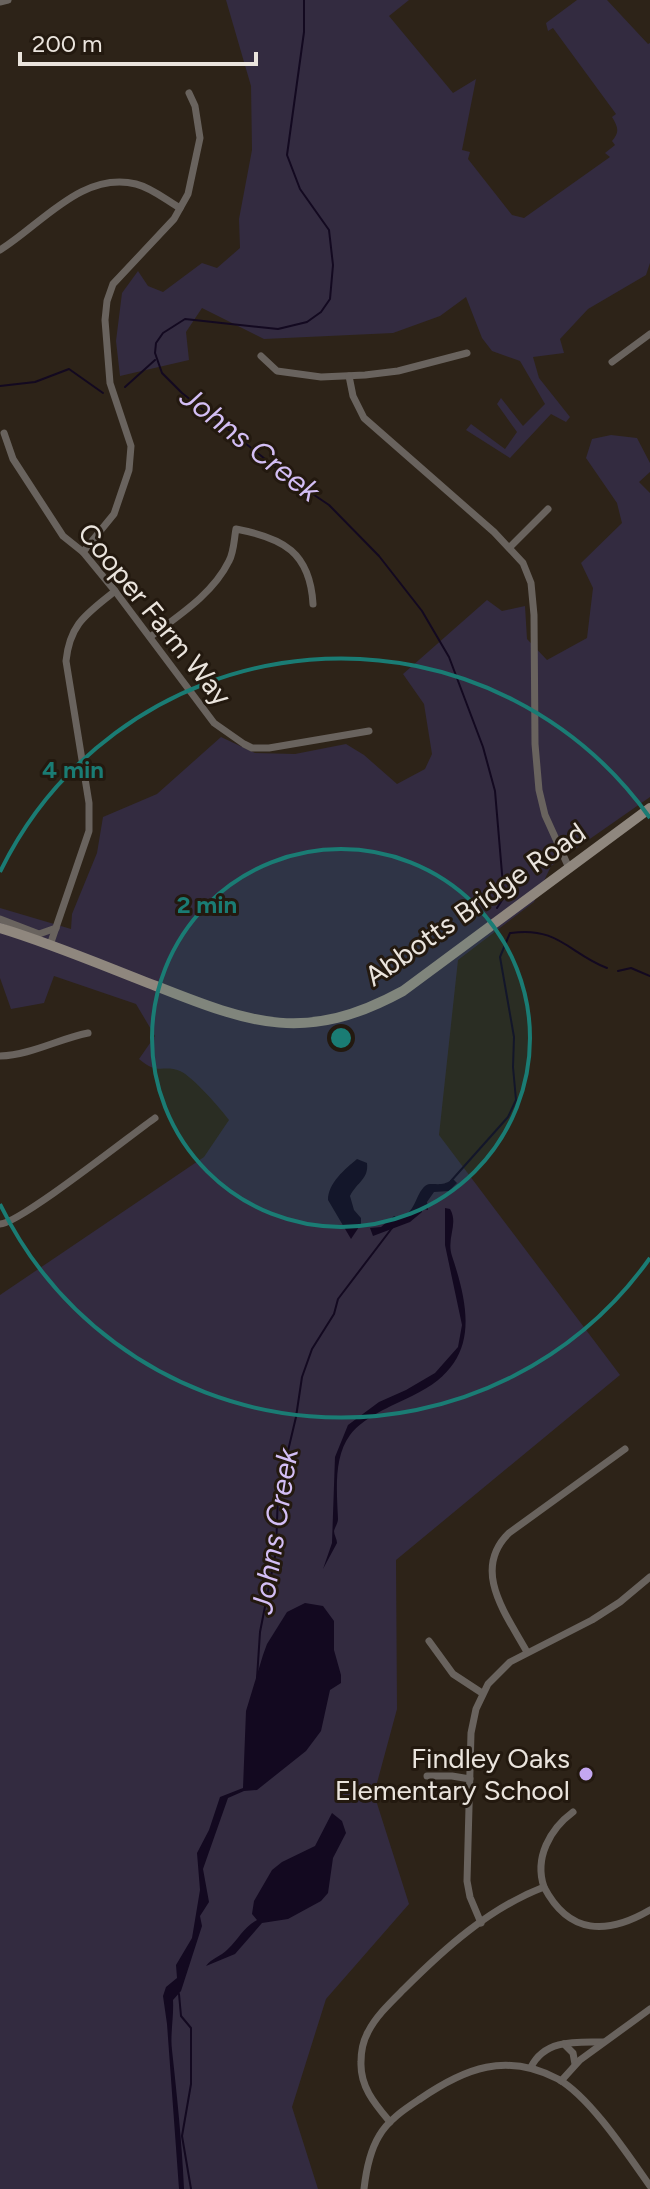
<svg xmlns="http://www.w3.org/2000/svg" width="650" height="2189" viewBox="0 0 650 2189" font-family="Figtree,sans-serif">
	<rect width="100%" height="100%" fill="#2d2318"/>
	<g fill="#332b40">
		<path d="M226,0H409L389,16L453,93L476,79L462,150L470,152L468,159L512,215L524,218L610,157L605,153L615,145L612,141C620,132 618,127 612,117L616,114L553,28L548,31L546,23L577,0H607L648,44L650,43V263L646,275L588,309L560,339L564,353L533,357L539,378L570,417L566,422L551,414L510,458L466,430L471,424L505,449L517,432L497,404L501,398L523,426L545,404L520,361L492,351L482,338L466,297L440,316L393,333L264,339L202,308L186,332L189,360L120,376L116,341L122,293L138,271L148,286L163,292L202,263L217,268L240,248L239,219L252,150L251,86Z"/>
		<path d="M611,435L637,438L650,463V472L639,482L650,493V797L551,866L534,902L458,960L439,1135L620,1375L396,1560L397,1709L374,1794L409,1904L326,1999L292,2107L318,2189H0V1295L204,1157L229,1120C221,1109 192,1076 180,1071C163,1064 158,1076 139,1059L155,1036L136,1004L54,976L44,1003L11,1009L0,978V908L71,929L72,914L97,853L103,817L157,794L221,737L255,753L295,754L346,744L364,755L397,784L425,769L432,754L424,704L403,674L487,600L502,611L525,606L527,639L547,660L587,638L593,588L581,563L622,523L617,503L586,458L592,439Z"/>
	</g>
	<g fill="#130920">
		<path d="M357,1159L367,1163C369,1179 357,1182 350,1196L354,1210L361,1218V1224L351,1239L328,1200C328,1183 345,1169 357,1159Z"/>
		<path d="M451,1180H454L457,1183L449,1191L434,1192L427,1202L428,1210L421,1208L422,1212L410,1222L373,1236L370,1228L381,1227L394,1216L400,1219C417,1210 415,1195 425,1186C431,1181 441,1188 451,1180Z"/>
		<path d="M445,1208L450,1209C459,1224 446,1238 452,1256C472,1316 478,1365 412,1396C390,1407 365,1416 350,1435C333,1458 337,1493 338,1519C338,1523 335,1527 334,1531C334,1535 337,1539 337,1543L323,1569L332,1543L335,1457L348,1425L379,1402L406,1390L435,1373L458,1347L462,1325L445,1245Z"/>
		<path d="M305,1603L323,1606L334,1621V1650L341,1675V1683L330,1690L321,1731L306,1751L257,1790L244,1791L228,1798L203,1869L209,1902L200,1916L202,1926L181,1991L173,2000C174,2017 170,2034 172,2050C177,2096 182,2143 184,2189H179L167,2024L163,1996L166,1987L177,1978L176,1965L192,1938L200,1890L197,1853L209,1830L220,1797L243,1788L246,1711L263,1655L267,1644L287,1612Z"/>
		<path d="M332,1813L342,1821L346,1833L333,1858L328,1893L321,1901L288,1919L262,1923L235,1954L206,1966C212,1958 220,1957 228,1949C239,1939 242,1929 257,1920L252,1914L254,1901L272,1870L282,1862L315,1846Z"/>
	</g>
	<g fill="none" stroke-linecap="round" stroke-linejoin="round">
		<g stroke="#130920" stroke-width="2">
			<path d="M304,0V32L287,155L300,189L329,230L333,265L330,299L321,312L307,322L278,329L185,319L163,333L156,343L155,353L162,373L182,393L289,478L329,505L379,556L422,611L449,657L483,747L495,791L504,897L497,908"/>
			<path d="M0,386L35,382L69,369L103,393"/>
			<path d="M125,387L155,360"/>
			<path d="M511,933C558,926 570,954 607,968"/>
			<path d="M618,971L631,968L650,976"/>
			<path d="M451,1181L508,1117L516,1100L513,1067L514,1037L500,957L510,933"/>
			<path d="M257,1678L260,1632L276,1551L278,1493L296,1417L302,1377L312,1349L334,1314L338,1299L392,1228"/>
			<path d="M179,1994L181,2016L191,2028V2084L182,2136L191,2189"/>
		</g>
		<g stroke="#69635e" stroke-width="7">
			<path d="M0,2L8,0"/>
			<path d="M0,250C42,224 82,171 136,184C152,188 166,200 180,208"/>
			<path d="M261,356L277,371L321,377L365,375L398,371L467,353"/>
			<path d="M612,362L650,334"/>
			<path d="M349,376L353,396L364,418L494,532L523,563L531,583L534,615L535,744L539,790L545,815L569,868"/>
			<path d="M4,433L13,459L63,536L83,552L115,591L214,723L244,744L252,748H269L369,731"/>
			<path d="M510,547L548,509"/>
			<path d="M83,552L114,514L129,470L131,446L110,383L105,320L107,301L113,284L174,219L188,194L200,138L195,106L189,93"/>
			<path d="M150,637C178,616 213,594 229,561C234,552 234,539 236,529C283,538 310,552 313,604"/>
			<path d="M0,919L39,934L56,928"/>
			<path d="M50,945L89,831V803L66,661C70,623 87,614 115,591"/>
			<path d="M0,1056C31,1055 58,1039 88,1033"/>
			<path d="M0,1224C19,1224 131,1135 155,1118"/>
			<path d="M429,1641L453,1674L482,1693"/>
			<path d="M527,1652C506,1614 471,1570 509,1533L625,1449"/>
			<path d="M427,1776H452L470,1779"/>
			<path d="M544,1887C534,1858 550,1829 573,1812"/>
			<path d="M481,1923L470,1897L467,1881L471,1733L476,1709L488,1684L510,1662L592,1620L620,1602L650,1577"/>
			<path d="M564,2044L573,2053L575,2064"/>
			<path d="M531,2067C545,2039 576,2042 603,2042"/>
			<path d="M561,2081L580,2060L650,2009"/>
			<path d="M390,2122C375,2104 360,2087 361,2062C361,2052 363,2041 368,2032C376,2016 391,2002 404,1989C444,1949 489,1908 544,1887C569,1935 607,1935 650,1910"/>
			<path d="M364,2189C366,2171 370,2151 379,2136C388,2120 405,2109 420,2099C465,2068 506,2052 558,2079C590,2097 628,2155 650,2186"/>
		</g>
		<path stroke="#8f877e" stroke-width="10" d="M0,928C53,944 104,966 156,986C252,1024 306,1044 403,991L650,808"/>
	</g>
	<circle cx="341" cy="1038" r="189" fill="#1a7c74" fill-opacity=".12"/>
	<g fill="none" stroke="#1a7c74" stroke-width="4">
		<circle cx="341" cy="1038" r="189"/>
		<path d="M650 1258A379 379 0 0 1 0 1204M0 872A379 379 0 0 1 650 818"/>
	</g>
	<circle fill="#c4a7f1" stroke="#23190f" stroke-width="3" cx="586" cy="1774" r="8"/>
	<g text-anchor="middle" stroke-width="6" stroke-linejoin="round" paint-order="stroke">
		<g font-size="28" fill="#eae4dd" stroke="#23190f">
			<text transform="translate(155 614) rotate(51)" y="10">Cooper Farm Way</text>
			<text transform="translate(475 904) rotate(-35)" y="10">Abbotts Bridge Road</text>
		</g>
		<g font-size="28" fill="#eae4dd" stroke="#23190f" text-anchor="end">
			<text x="570" y="1768">Findley Oaks<tspan x="570" dy="32">Elementary School</tspan></text>
		</g>
		<g font-size="30" font-style="italic" fill="#d3bef5" stroke="#23190f">
			<text transform="translate(250 444) rotate(38)" y="10">Johns Creek</text>
			<text transform="translate(275 1531) rotate(-81)" y="10">Johns Creek</text>
		</g>
	</g>
	<circle cx="341" cy="1038" r="12" fill="#1a7c74" stroke="#23190f" stroke-width="4"/>
	<g font-size="24" text-anchor="middle" font-weight="bold" fill="#1a7c74" stroke="#23190f" stroke-width="6" stroke-linejoin="round" paint-order="stroke">
		<text x="73" y="778">4 min</text>
		<text x="207" y="913">2 min</text>
	</g>
	<path d="M20 52v12h236v-12" fill="none" stroke="#eae4dd" stroke-width="4"/>
	<text x="32" y="52" font-size="24" fill="#eae4dd" stroke="#23190f" stroke-width="6" paint-order="stroke">200 m</text>
</svg>
